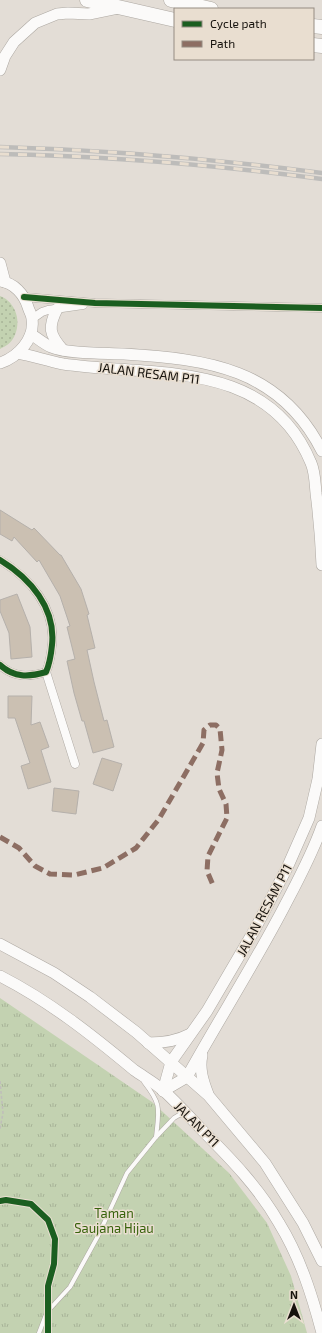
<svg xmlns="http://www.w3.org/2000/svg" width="322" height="1333" viewBox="0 0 322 1333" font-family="'Exo 2',sans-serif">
	<defs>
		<pattern id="grass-dots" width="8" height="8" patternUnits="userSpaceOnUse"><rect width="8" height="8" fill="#c3d2b1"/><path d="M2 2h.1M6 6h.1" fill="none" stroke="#a7b397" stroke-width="1.8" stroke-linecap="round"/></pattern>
		<pattern id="park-tufts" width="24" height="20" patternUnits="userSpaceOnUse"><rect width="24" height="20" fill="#c3d2b1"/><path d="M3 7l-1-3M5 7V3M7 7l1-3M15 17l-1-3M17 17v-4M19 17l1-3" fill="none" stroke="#a7b397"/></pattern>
	</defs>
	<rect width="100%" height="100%" fill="#e3ddd6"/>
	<path fill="url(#grass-dots)" d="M0,296C16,302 22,322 14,337C11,343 6,346 0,349Z"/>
	<path fill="url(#park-tufts)" d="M0,998L152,1102L229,1173L267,1223L291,1276L307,1333H0Z"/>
	<g fill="#cbc0b2" stroke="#b5b0ab">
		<path d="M0,510L32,530L34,528L60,555H61L81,589L89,614L87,615L95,648L87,650L94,682L104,721L107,720L114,747L93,753L84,721H82L74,693L67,661L75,659L67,627L70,626L60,596L39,560L37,562L14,537L12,541L0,534Z"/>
		<path d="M17,594L30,627L32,657L11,659L9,633L0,611V600Z"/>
		<path d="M8,696H32L31,725L40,722L49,747L41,750L51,782L28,789L21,766L30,763L15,718H8Z"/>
		<path d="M102,758L122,764L113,791L93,784Z"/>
		<path d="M54,788L79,791L76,814L52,811Z"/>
	</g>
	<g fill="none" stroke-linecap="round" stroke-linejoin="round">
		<defs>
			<g id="lane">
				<path d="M144,1082C162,1105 159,1109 156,1137"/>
				<path d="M39,1333L47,1312L70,1287L98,1236L127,1173L156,1137L174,1118L179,1115H186"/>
			</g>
			<g id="street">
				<path d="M24,297L95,303L322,308"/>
				<path d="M32,319L42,312L48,310L83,305"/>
				<path d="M0,560C30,578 56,608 52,645C51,655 50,663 46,672C29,677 14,678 0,665"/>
				<path d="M46,672L75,764"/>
			</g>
			<g id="secondary">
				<path d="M0,70L5,56L14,42L35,23L57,14L68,13L89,14L118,8"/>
				<path d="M0,263L5,282"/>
				<path d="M0,281C14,283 24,294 28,307C29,311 32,315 32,319C35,339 18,357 0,363"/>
				<path d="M57,309C48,327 49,334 63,350"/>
				<path d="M31,334C37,338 44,344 51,347C67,354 105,353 124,354C207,359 280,368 322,451"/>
				<path d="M18,353C33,356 48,361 63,364C153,377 268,358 311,463C315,472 315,483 316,493C319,517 321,541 322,565"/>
				<path d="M0,944L54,973L90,997L136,1032L208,1095L265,1163L303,1223L322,1261"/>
				<path d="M0,976C49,1001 92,1035 134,1070C144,1077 155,1083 164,1091C177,1103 190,1117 202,1130C231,1159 259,1188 279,1223C300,1257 312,1295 322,1333"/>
				<path d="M148,1043C163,1043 177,1041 190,1034"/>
				<path d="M202,1055C199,1069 203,1081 208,1094"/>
				<path d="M187,1077C218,1021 253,966 283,909C297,882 312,855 322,826"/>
				<path d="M163,1091L171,1062L207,1011L255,929L287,868L309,818L318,779L322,744"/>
				<path d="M163,1091L187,1077"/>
			</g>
			<g id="highway">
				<path d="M87,0L175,20"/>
				<path d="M171,0L211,9"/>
				<path d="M313,26L322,27"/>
				<path d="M313,45L322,46"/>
			</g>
		</defs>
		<use href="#lane" stroke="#ada8a2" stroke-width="5"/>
		<use href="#street" stroke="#ada8a2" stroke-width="9"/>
		<use href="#secondary" stroke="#ada8a2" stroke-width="12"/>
		<use href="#highway" stroke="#ada8a2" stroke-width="15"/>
		<path stroke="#bfbdba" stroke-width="1.5" stroke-dasharray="3 2" stroke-linecap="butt" d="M0,1081L3,1113L0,1129"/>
		<use href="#lane" stroke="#fbfaf9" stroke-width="4"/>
		<use href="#street" stroke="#fbfaf9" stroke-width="8"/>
		<use href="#secondary" stroke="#fbfaf9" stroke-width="11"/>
		<use href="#highway" stroke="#fbfaf9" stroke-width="14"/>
		<defs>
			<g id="rail">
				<path d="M0,147C108,150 215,159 322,173"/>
				<path d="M0,154C108,156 215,165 322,179"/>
			</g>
		</defs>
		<use href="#rail" stroke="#bdbcba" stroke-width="4.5"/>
		<use href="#rail" stroke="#e9ded0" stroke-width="3" stroke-dasharray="9" stroke-linecap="butt"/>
		<path stroke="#8d6e63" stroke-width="5" stroke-dasharray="10 5" stroke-linecap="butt" d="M0,837L19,848L35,866L50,874L74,875L103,868L136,848L159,819L203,743L204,730L210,725H216L220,729L222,750L217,773L219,789L226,804L227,818L208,856L207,871L213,885"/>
		<defs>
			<g id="cycleway">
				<path d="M24,297L95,303L322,308"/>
				<path d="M0,560C30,578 56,608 52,645C51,655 50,663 46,672C29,677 14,678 0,665"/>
				<path d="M0,1201L6,1200L31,1204L48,1220L55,1239L54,1264L48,1286V1333"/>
			</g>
		</defs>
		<use href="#cycleway" stroke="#e9ded0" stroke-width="8"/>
		<use href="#cycleway" stroke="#1b5e20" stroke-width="6"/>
	</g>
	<g text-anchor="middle" stroke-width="3" stroke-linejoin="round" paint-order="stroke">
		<g font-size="13" fill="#16120d" stroke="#e9ded0">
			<text transform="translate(149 373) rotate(7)" y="5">JALAN RESAM P11</text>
			<text transform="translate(264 910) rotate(-62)" y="5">JALAN RESAM P11</text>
			<text transform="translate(197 1124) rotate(45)" y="5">JALAN P11</text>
		</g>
		<g font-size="13" fill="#38630c" stroke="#e9ded0">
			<text x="114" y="1218">Taman<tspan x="114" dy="15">Saujana Hijau</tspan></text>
		</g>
	</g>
	<rect x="174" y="8" width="140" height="52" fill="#e9ded0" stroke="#958c82"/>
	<rect x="182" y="21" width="20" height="6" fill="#1b5e20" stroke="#958c82"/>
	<text x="210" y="28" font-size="12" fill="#16120d">Cycle path</text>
	<rect x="182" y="41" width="20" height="6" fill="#8d6e63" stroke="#958c82"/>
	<text x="210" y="48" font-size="12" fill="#16120d">Path</text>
	<g transform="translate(294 1305)" stroke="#e9ded0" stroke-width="3" paint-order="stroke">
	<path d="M0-3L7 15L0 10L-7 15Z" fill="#16120d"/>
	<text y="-6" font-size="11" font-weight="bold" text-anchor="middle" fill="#16120d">N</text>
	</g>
</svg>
